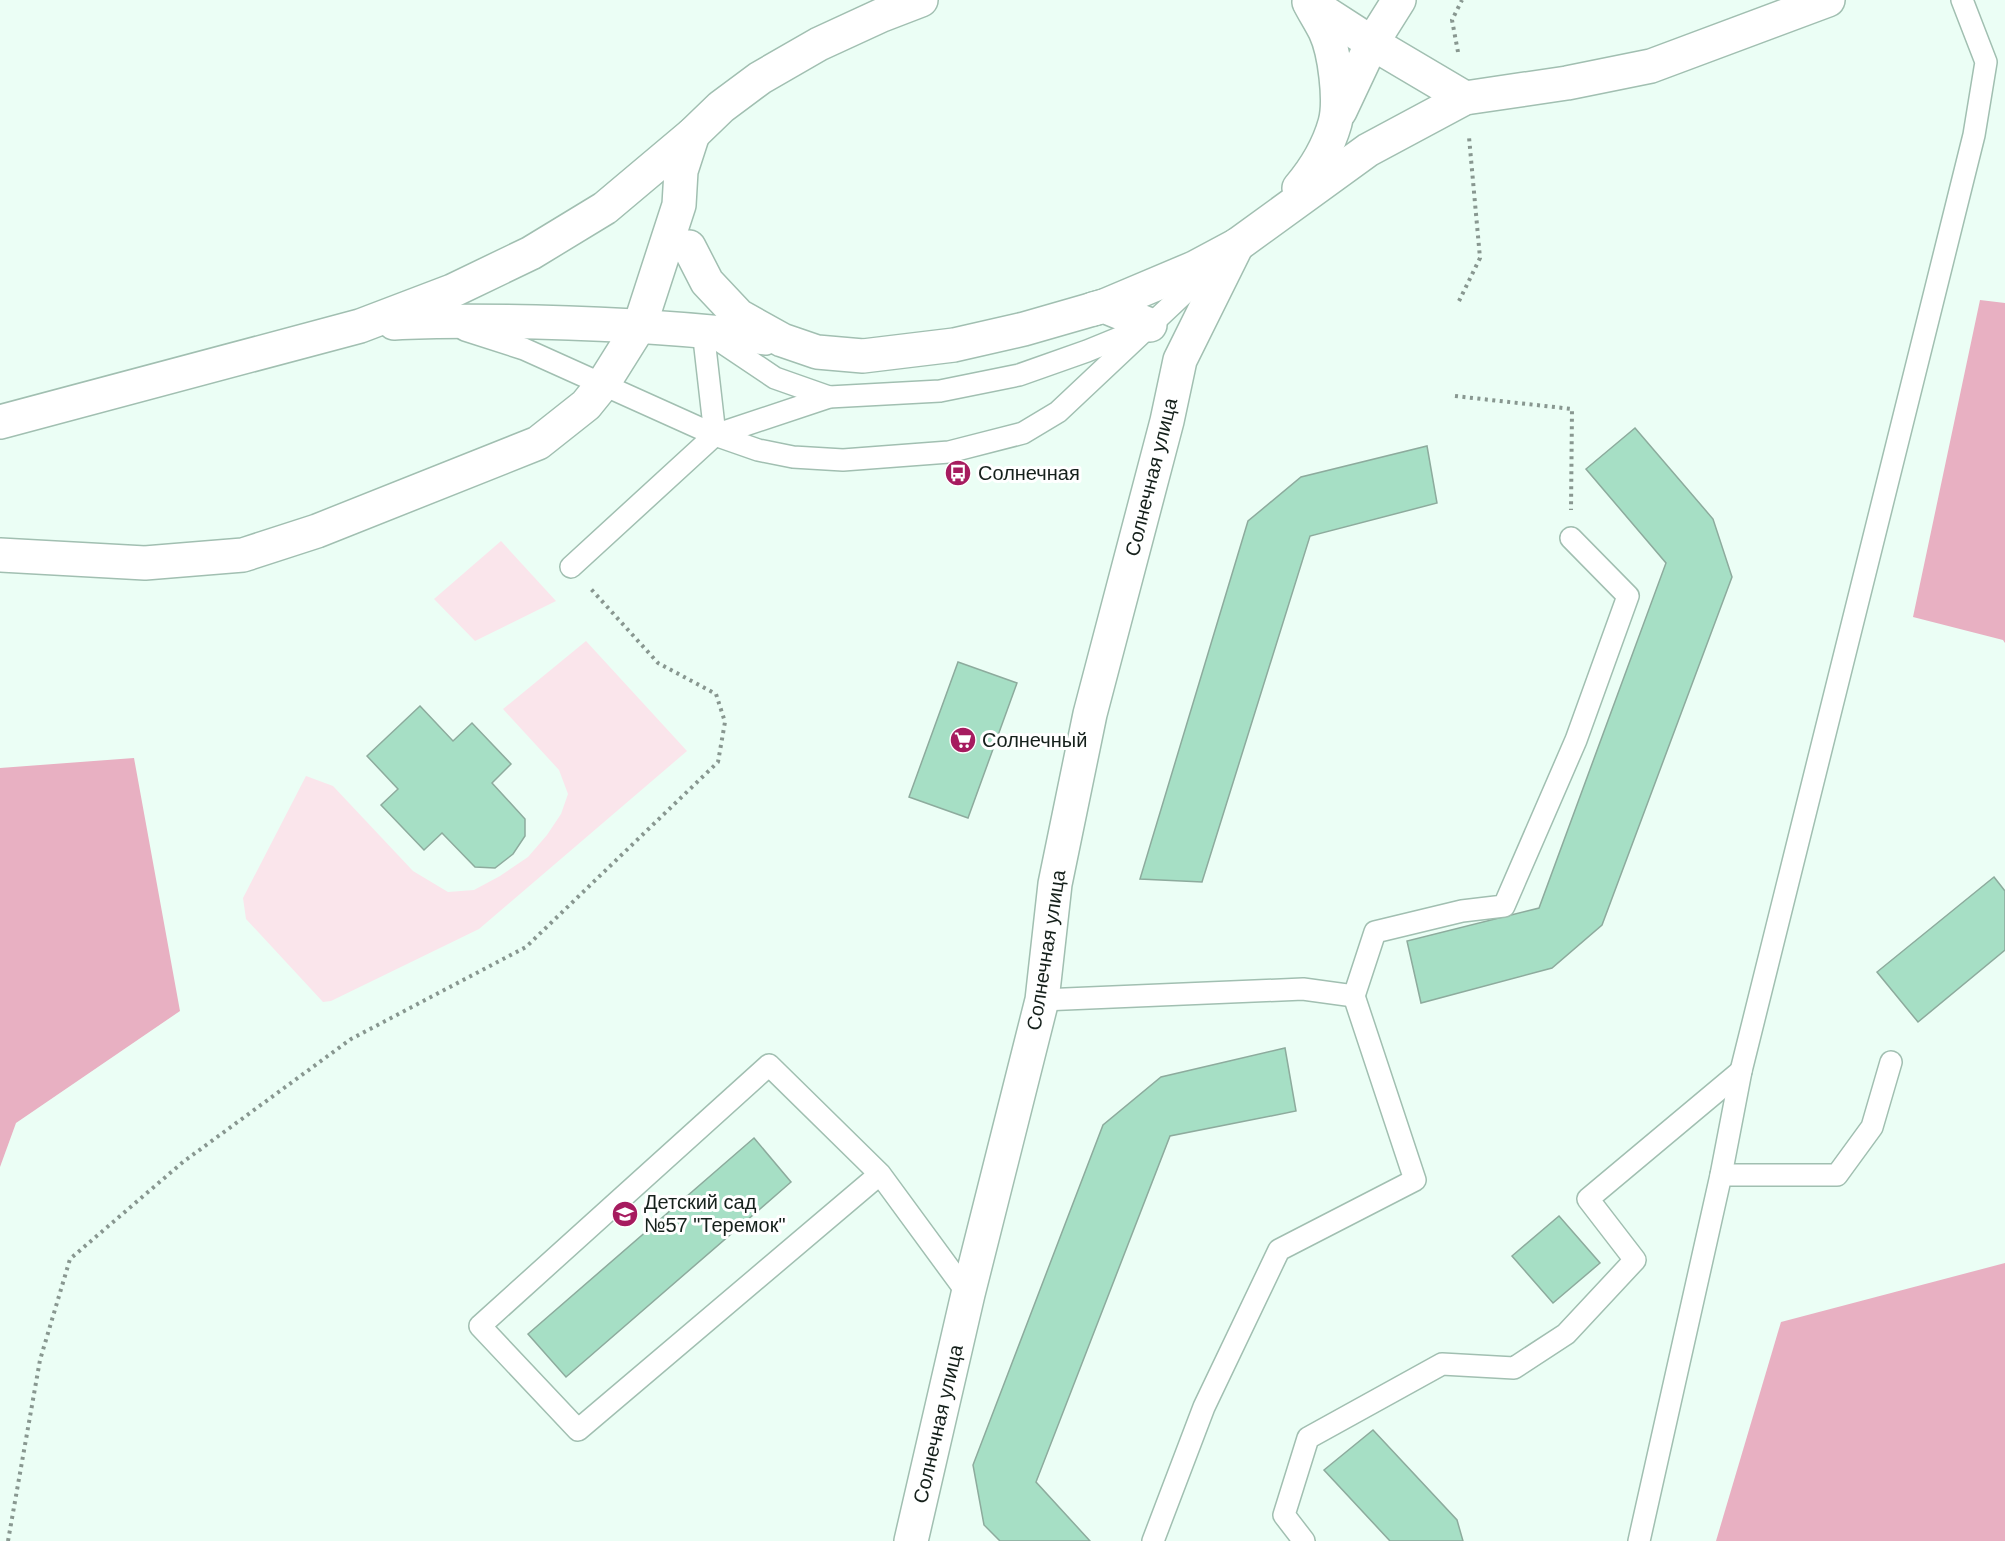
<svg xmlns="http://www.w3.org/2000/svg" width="2005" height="1541" viewBox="0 0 2005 1541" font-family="Arial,sans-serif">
	<rect width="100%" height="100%" fill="#ebfef5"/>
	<g fill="#fae5eb">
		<path d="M501,541L556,601L475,641L434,599Z"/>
		<path d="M586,641L687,751L479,929L331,1001L323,1002L246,919L243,898L306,776L333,786L413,871L448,892L474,890L500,876L528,857L547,835L561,814L568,794L559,770L503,709Z"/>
	</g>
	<g fill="#e8b0c2">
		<path d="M1980,300L2005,303V643L2003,640L1913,617Z"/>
		<path d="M134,758L180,1011L16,1123L0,1167V768Z"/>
		<path d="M2005,1263V1541H1716L1781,1322Z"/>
	</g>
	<g fill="#a6dfc5" stroke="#8dab9d" stroke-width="1.5">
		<path d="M1635,428L1713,519L1732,577L1602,925L1552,968L1421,1003L1407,941L1539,908L1666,563L1586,469Z"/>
		<path d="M1427,446L1437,503L1310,536L1202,882L1140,879L1248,521L1301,477Z"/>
		<path d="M958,662L1017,683L968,818L909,797Z"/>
		<path d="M420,706L453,741L472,723L511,764L492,783L525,819V836L513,854L495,868L475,867L442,833L424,850L381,805L398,789L367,756Z"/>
		<path d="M1994,877L2005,891V950L1918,1022L1877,972Z"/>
		<path d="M1285,1048L1296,1111L1170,1136L1036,1482L1090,1541H1000L984,1525L973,1465L1103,1125L1161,1077Z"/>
		<path d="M754,1138L791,1182L566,1377L528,1334Z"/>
		<path d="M1559,1216L1600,1263L1553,1303L1512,1256Z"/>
		<path d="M1373,1430L1457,1520L1463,1541H1390L1324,1470Z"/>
	</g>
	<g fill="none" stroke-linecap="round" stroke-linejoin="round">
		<defs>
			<g id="lane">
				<path d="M465,330L524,349L715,435L758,450L793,457L843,460L949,452L1023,433L1058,412L1210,269"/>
				<path d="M703,330L715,435"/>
				<path d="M711,335L775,378L829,397"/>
				<path d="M571,567L715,435L829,397L940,391L1019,375L1087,351L1136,331"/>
				<path d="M1042,1000L1303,989L1354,996L1375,932L1462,911L1504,906L1576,740L1628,596L1571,538"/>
				<path d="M880,1174L578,1430L480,1326L769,1065L880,1174L968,1294"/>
				<path d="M1721,1175H1837L1872,1127L1891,1062"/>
				<path d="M1153,1541L1204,1407L1279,1250L1415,1180L1354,996"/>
				<path d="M1304,1541L1284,1515L1308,1438L1442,1364L1514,1368L1566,1334L1635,1260L1588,1199L1741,1071"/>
				<path d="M1639,1541L1721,1175L1741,1071L1974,135L1986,62L1962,0"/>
			</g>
			<g id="street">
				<path d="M0,555L145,563L243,555L317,531L538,443L586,405L603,384L640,325"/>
				<path d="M911,1541L968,1294L1042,1000L1055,884L1090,714L1167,421L1180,360L1237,245"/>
			</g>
			<g id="secondary">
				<path d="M1310,3L1372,43L1465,98"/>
				<path d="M1340,111L1372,43L1399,0"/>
				<path d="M1299,188C1315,169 1328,148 1335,123C1341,101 1335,52 1325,31C1320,21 1314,12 1309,2"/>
				<path d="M689,247L707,282L739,316L782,340L817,352L863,356L954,345L1024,329L1104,306L1194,268L1237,245L1368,150L1465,98L1567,83L1651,66L1828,0"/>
				<path d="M1093,309L1104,306L1150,325"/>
				<path d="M394,323C442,320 489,321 536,322C613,324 689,328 765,338"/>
				<path d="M640,325L679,205L681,171L693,134"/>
				<path d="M0,422L360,326L452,291L531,253L605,208L693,134L721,107L760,78L819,44L882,15L921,0"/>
			</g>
		</defs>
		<use href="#lane" stroke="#a1bfb1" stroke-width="24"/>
		<use href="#street" stroke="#a1bfb1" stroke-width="36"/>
		<use href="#secondary" stroke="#a1bfb1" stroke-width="36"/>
		<g stroke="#889790" stroke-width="4" stroke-dasharray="3 4.5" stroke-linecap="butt">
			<path d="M1458,52L1452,20L1462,0"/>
			<path d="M1459,301L1480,258L1469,137"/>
			<path d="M1455,396L1572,409L1571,510"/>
			<path d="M8,1541L40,1360L70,1259L183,1162L351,1039L526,947L718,762L725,722L716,694L658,663L591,589"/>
		</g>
		<use href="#lane" stroke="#fff" stroke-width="21"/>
		<use href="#street" stroke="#fff" stroke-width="33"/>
		<use href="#secondary" stroke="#fff" stroke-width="33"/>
	</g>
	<defs>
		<symbol id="bus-disc" viewBox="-11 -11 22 22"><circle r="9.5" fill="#a61b5f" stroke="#fff"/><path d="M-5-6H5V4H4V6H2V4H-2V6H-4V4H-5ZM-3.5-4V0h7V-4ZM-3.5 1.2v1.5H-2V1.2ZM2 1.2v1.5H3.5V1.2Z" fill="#fff"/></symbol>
		<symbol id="supermarket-disc" viewBox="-11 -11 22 22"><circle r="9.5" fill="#a61b5f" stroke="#fff"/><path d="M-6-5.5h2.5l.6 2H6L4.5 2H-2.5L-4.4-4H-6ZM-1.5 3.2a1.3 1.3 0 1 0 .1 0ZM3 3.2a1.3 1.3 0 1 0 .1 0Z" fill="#fff"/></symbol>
		<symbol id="school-disc" viewBox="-11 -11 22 22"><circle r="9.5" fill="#a61b5f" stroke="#fff"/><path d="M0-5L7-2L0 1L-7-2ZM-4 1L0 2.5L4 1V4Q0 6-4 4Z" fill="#fff"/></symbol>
	</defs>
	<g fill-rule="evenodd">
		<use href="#bus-disc" x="943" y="458" width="30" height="30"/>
		<use href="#supermarket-disc" x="948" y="725" width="30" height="30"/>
		<use href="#school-disc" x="610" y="1199" width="30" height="30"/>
	</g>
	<g text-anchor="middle" stroke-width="6" stroke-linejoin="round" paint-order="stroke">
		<g font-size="20" fill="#15201b" stroke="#fff" text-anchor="start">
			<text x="978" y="480">Солнечная</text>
			<text x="982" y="747">Солнечный</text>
			<text x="644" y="1209">Детский сад<tspan x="644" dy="23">№57 "Теремок"</tspan></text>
		</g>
		<g font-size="20" fill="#15201b" stroke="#fff">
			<text transform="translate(1151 477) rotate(-76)" y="7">Солнечная улица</text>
			<text transform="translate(1046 950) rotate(-81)" y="7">Солнечная улица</text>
			<text transform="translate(938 1424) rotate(-77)" y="7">Солнечная улица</text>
		</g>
	</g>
</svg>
